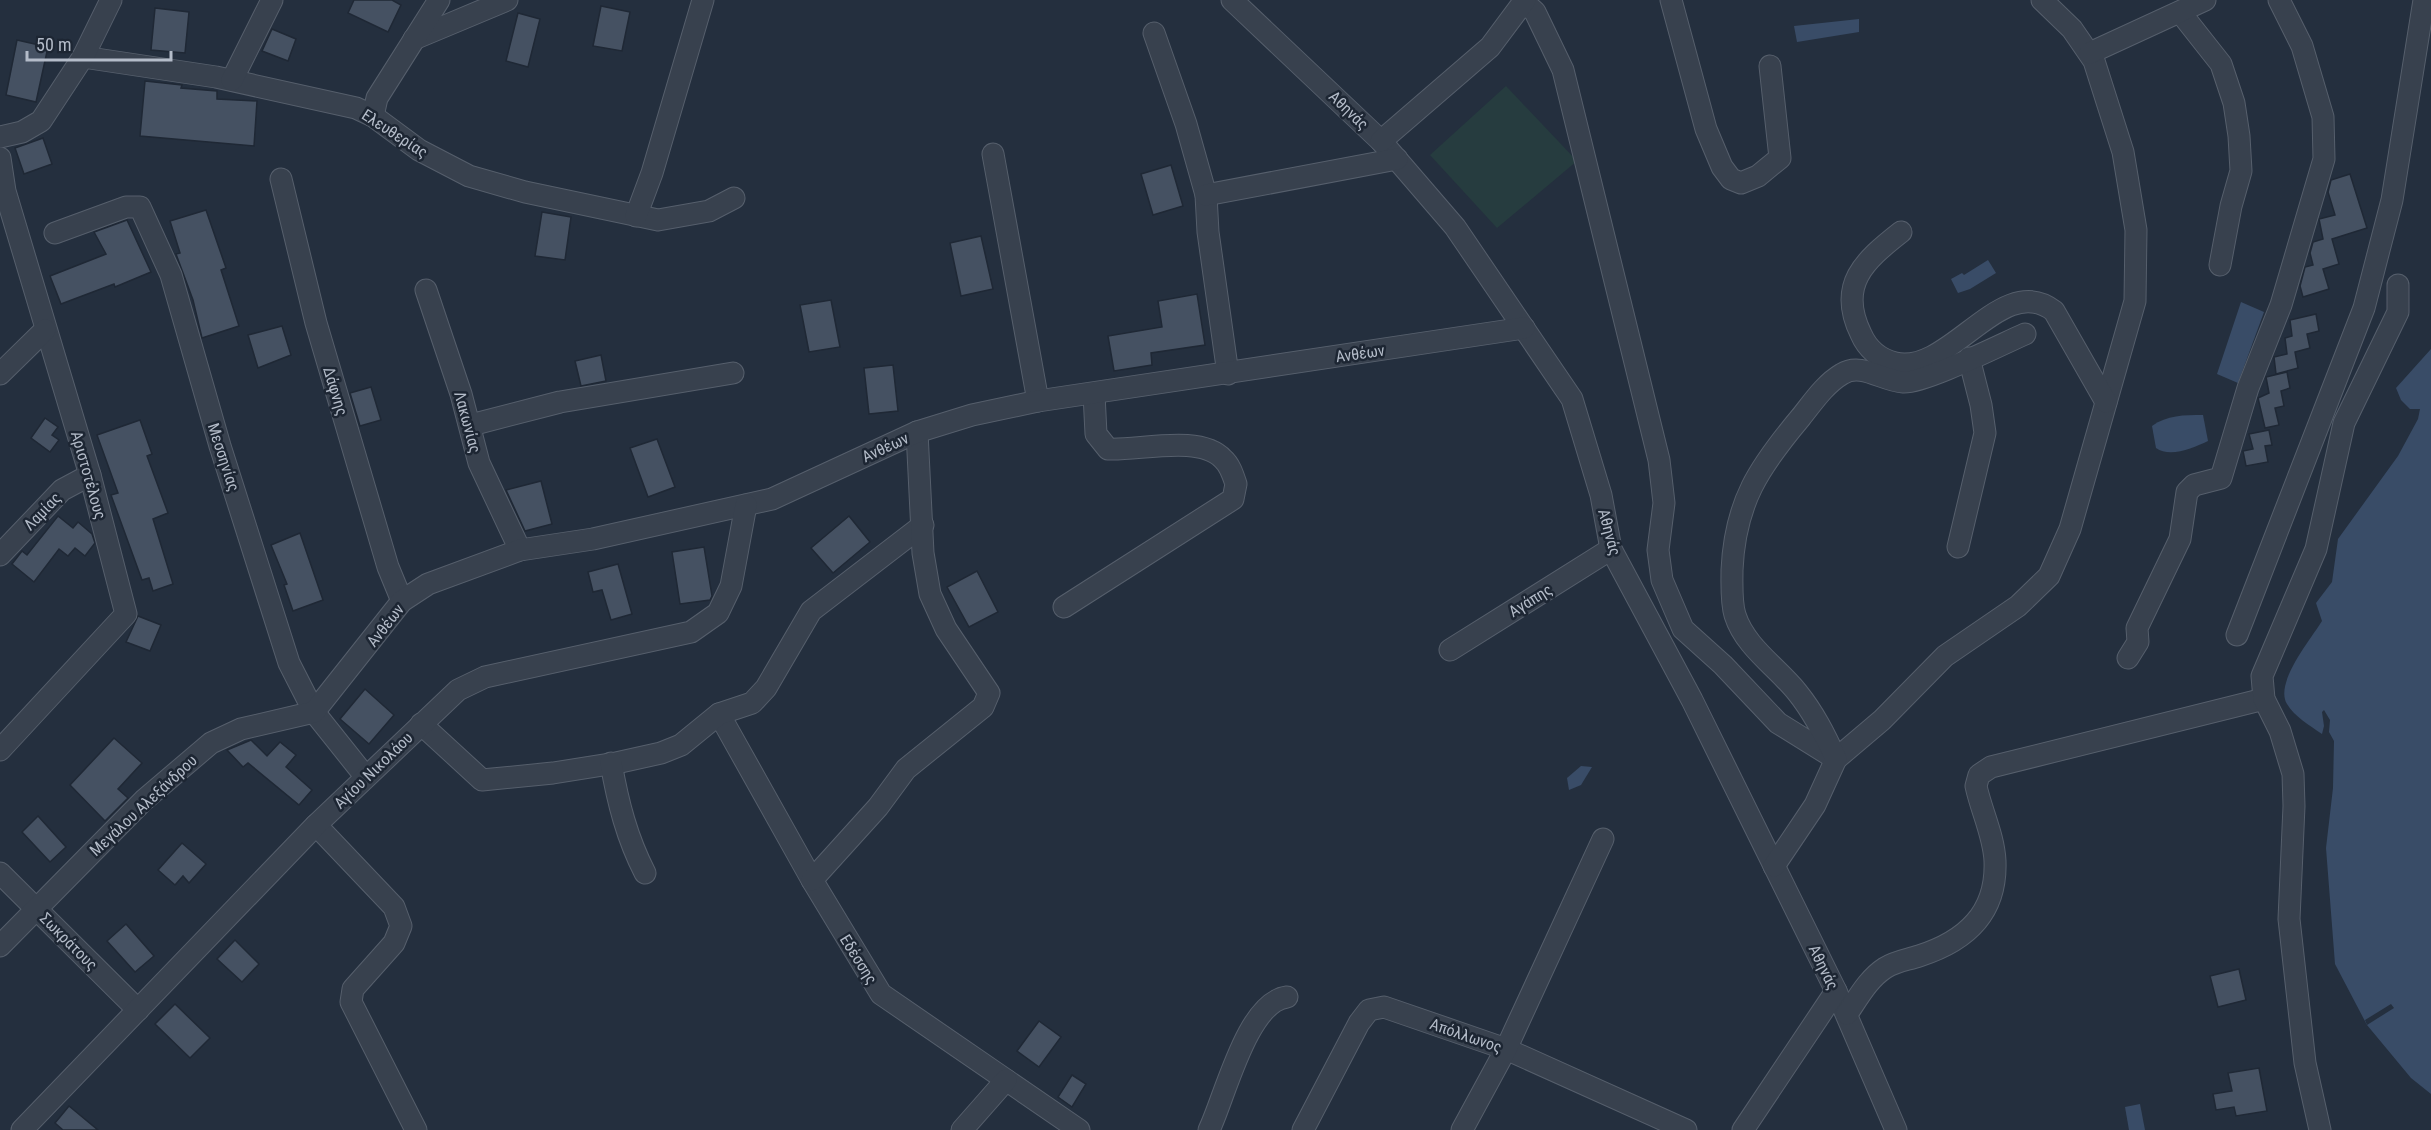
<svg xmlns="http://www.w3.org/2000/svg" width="2431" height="1130" viewBox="0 0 2431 1130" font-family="'Roboto Condensed',sans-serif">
	<rect width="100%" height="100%" fill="#242f3e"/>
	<path fill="#263c3f" d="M1506,86L1577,161L1497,228L1430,155Z"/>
	<g fill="#394c67">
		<path d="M1859,19V32L1797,42L1794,26Z"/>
		<path d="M1988,260L1996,273L1970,289L1958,293L1951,279L1962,273L1964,275Z"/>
		<path d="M2241,302L2264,312L2238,383L2217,374Z"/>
		<path d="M2431,349V1094L2411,1078L2367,1025L2335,964L2326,848L2333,788L2334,741L2329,732L2330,720L2324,710L2322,712L2324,726L2322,734C2309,725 2295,717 2287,704C2274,683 2311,639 2322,621L2316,603L2332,582L2338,539L2398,456L2418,419L2420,409H2410L2401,400L2396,388Z"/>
		<path d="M2203,415L2208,441C2193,448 2170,458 2156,448L2152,426C2167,415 2184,415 2203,415Z"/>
		<path d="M1581,766L1592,767L1581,785L1569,790L1567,778Z"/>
		<path d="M2140,1104L2145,1130H2129L2125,1107Z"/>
	</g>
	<path fill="#242f3e" d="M2391,1004L2394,1008L2367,1025L2365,1020Z"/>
	<g fill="#455162" stroke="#1f2835" stroke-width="1.5">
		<path d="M354,0H392L401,5L388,32L348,13Z"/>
		<path d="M601,6L630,12L622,51L593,46Z"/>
		<path d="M155,8L189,12L185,53L151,50Z"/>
		<path d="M518,13L540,19L528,67L506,61Z"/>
		<path d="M272,29L296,39L288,61L262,51Z"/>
		<path d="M17,40L48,47L36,102L6,95Z"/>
		<path d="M145,81L182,85L181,88L217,91V99L257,101L254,146L140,136Z"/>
		<path d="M43,138L52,164L24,174L15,148Z"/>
		<path d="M1171,165L1183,206L1153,215L1141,174Z"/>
		<path d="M2350,174L2367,228L2332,239L2339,264L2323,269L2329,289L2303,297L2300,286L2305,267L2313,265L2310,253L2313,242L2323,239L2319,219L2335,215L2328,192L2331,180Z"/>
		<path d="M206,210L226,268L221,270L239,326L202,338L193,300L176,254L180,253L170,221Z"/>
		<path d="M542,212L571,217L565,260L535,256Z"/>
		<path d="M127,220L151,272L115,287L114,284L61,304L50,276L106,254L94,232Z"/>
		<path d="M981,236L993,289L961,296L950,243Z"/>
		<path d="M1197,294L1205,345L1151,353L1152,365L1114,371L1108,336L1162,327L1158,301Z"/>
		<path d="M831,300L840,347L809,352L800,305Z"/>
		<path d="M2316,314L2319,331L2307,334L2310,348L2295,352L2298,368L2276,374L2274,357L2287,354L2285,338L2292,336L2290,320Z"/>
		<path d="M282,326L291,355L258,368L248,335Z"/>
		<path d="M601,355L606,381L581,386L575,361Z"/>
		<path d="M893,365L898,411L869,414L864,368Z"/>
		<path d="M2287,372L2290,388L2281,391L2284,406L2275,408L2279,425L2265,428L2258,398L2269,393L2266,377Z"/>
		<path d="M371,387L381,420L360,426L350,393Z"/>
		<path d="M45,418L58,427L52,435L59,440L50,452L31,438Z"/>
		<path d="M140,420L152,454L147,456L168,513L153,519L173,584L153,591L149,578L142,580L111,495L118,493L97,435Z"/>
		<path d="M2269,430L2272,445L2265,446L2268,462L2246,466L2243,451L2253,449L2249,434Z"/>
		<path d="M657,439L675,487L648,497L630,448Z"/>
		<path d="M541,481L552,524L525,531L506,490Z"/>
		<path d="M58,516L73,528L78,522L92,534L95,543L85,556L75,548L68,556L59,549L34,582L12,564L22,551L27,555Z"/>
		<path d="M849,516L870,542L833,573L811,548Z"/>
		<path d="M300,533L323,600L293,611L284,585L287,584L271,545Z"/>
		<path d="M704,547L712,596L710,600L680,604L672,552Z"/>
		<path d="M618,564L632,614L611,620L602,590L593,592L588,572Z"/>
		<path d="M977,571L998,612L969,627L947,587Z"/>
		<path d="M138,616L161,625L150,651L126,642Z"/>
		<path d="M365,689L394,715L369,744L340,719Z"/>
		<path d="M114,738L142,763L118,789L128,798L105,821L70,785Z"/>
		<path d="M251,740L267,756L280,742L296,755L286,767L312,790L299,805L248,763L243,767L227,750Z"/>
		<path d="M38,816L66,847L50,862L22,832Z"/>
		<path d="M182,843L206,864L189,883L183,876L175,885L158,870Z"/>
		<path d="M126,924L154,956L135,972L107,941Z"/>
		<path d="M235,940L259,964L242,982L217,959Z"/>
		<path d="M2239,969L2246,1000L2218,1007L2210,976Z"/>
		<path d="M175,1004L210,1038L190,1058L155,1024Z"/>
		<path d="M1039,1021L1061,1037L1039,1067L1017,1051Z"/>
		<path d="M2259,1068L2267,1111L2236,1116L2234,1107L2216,1110L2213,1094L2232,1091L2228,1073Z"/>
		<path d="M1072,1075L1086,1084L1072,1107L1058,1097Z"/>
		<path d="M69,1106L98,1130H63L55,1123Z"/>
	</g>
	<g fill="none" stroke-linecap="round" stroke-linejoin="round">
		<defs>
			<g id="minor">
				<path d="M1232,0L1381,141L1455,227L1572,399L1601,495L1611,549L1692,700L1836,991L1896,1130"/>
				<path d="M1671,0L1706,129L1722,167L1731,179L1741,183L1758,176L1780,158L1770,66"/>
				<path d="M1524,2L1535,12L1563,70L1659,460L1664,503L1658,550L1662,580L1683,629L1723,665L1778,723L1836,759L1882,720L1945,656L2018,606L2049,576L2070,529L2135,301L2136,230L2123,152L2094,61L2072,29L2042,0"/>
				<path d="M2180,12L2221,64L2234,103L2239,136L2241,171L2231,206L2220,265"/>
				<path d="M1154,33L1186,124L1206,195L1208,232L1228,374"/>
				<path d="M414,39L507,0"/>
				<path d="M2090,53L2205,0"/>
				<path d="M83,57L216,77L356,108L373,116L419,150L469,176L525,192L658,220L709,211L734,198"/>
				<path d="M232,80L272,0"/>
				<path d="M373,116L377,98L439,0"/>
				<path d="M0,137L22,132L41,121L83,57L111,0"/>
				<path d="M1381,141L1490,47L1525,0"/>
				<path d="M993,154L1038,401"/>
				<path d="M0,158L5,191L90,475L126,614L0,750"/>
				<path d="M281,179L316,323L388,567L402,601"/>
				<path d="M1206,195L1397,159"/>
				<path d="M636,216L652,173L703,0"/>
				<path d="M1901,232C1864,261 1837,285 1861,334C1867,348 1879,359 1895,363C1950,376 2002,270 2054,311L2106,402"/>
				<path d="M55,233L126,207H140L171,275L220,446L289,663L314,712L365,776"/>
				<path d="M426,290L461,394L479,463L520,550"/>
				<path d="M0,374L45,330"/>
				<path d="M471,425L560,402L733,373"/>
				<path d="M1958,547L1985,433L1981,405L1969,358"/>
				<path d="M0,555L62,490L90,475"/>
				<path d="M1064,607L1233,499L1236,484C1233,475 1230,465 1223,459C1200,434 1138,451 1108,449L1096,434L1094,394"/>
				<path d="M2237,635L2364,308L2392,200L2424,0"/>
				<path d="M1450,650L1611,549"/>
				<path d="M2128,658L2138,642L2137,628L2180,539L2187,492L2194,485L2221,478L2248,388L2281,305L2324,159L2323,117L2302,46L2279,0"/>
				<path d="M719,714L812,880L881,994L1079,1130"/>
				<path d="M421,724L482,780L553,773L616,763L661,753L681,745L719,714L752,703L766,688L811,611L923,525"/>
				<path d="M611,763C618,803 627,838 645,873"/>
				<path d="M316,825L394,907L401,926L394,943L353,989L351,1002L416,1130"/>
				<path d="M1774,866L1815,805L1836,759C1825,735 1814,713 1797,692C1777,667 1745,647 1735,615C1731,602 1732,584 1732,570C1735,502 1759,467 1801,417C1813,402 1825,384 1842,374C1861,362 1883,381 1903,382C1923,384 2002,344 2025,334"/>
				<path d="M0,873L138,1010"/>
				<path d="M812,880L878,807L906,769L983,707L989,693L946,629L930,594L923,553L917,432"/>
				<path d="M0,946L144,800L211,743L241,729L314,712L402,601L428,584L520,550L593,539L772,499L917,432L972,415L1038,401L1524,328"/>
				<path d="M1847,1014C1858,998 1868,979 1885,968C1896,961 1907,960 1919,956C1966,941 1997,913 1995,861C1994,836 1981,810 1976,786L1979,775L1991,767L2264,699"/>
				<path d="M22,1130L316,825L458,690L485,677L691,632L718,613L731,586L746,505"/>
				<path d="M962,1130L1006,1080"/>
				<path d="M1209,1130C1225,1097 1247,1002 1287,997"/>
				<path d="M1303,1130L1359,1023L1369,1010L1384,1007L1506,1049L1686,1130"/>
				<path d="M1462,1130L1506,1049L1603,839"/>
				<path d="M1743,1130L1836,991"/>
				<path d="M2320,1130L2305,1063L2289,919L2294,806L2293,774L2280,731L2264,699L2262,676L2316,549L2344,423L2398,312V285"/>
			</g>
		</defs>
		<use href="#minor" stroke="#565f6c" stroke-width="23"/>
		<use href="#minor" stroke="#38414e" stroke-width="21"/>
	</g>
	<g text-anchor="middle" stroke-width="5" stroke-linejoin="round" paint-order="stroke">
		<g font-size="16" fill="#b4bcc9" stroke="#1d2633">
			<text transform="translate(1349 110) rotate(44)" y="6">Αθηνάς</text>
			<text transform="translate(395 133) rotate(33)" y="6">Ελευθερίας</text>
			<text transform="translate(1360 353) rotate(-8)" y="6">Ανθέων</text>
			<text transform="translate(336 391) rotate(73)" y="6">Δάφνης</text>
			<text transform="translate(468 422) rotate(75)" y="6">Λακωνίας</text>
			<text transform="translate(885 447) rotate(-25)" y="6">Ανθέων</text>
			<text transform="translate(224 457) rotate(72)" y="6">Μεσσηνίας</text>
			<text transform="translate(89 475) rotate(74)" y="6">Αριστοτέλους</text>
			<text transform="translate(42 511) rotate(-46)" y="6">Λαμίας</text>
			<text transform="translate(1610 532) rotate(75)" y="6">Αθηνάς</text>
			<text transform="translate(1530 600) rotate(-32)" y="6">Αγάπης</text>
			<text transform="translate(385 625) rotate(-52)" y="6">Ανθέων</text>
			<text transform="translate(373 770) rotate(-44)" y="6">Αγίου Νικολάου</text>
			<text transform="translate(143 805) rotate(-43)" y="6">Μεγάλου Αλεξάνδρου</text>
			<text transform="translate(69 941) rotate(45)" y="6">Σωκράτους</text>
			<text transform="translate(859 959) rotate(58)" y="6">Εδέσσης</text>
			<text transform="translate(1824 967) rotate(64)" y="6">Αθηνάς</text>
			<text transform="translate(1466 1035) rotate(19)" y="6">Απόλλωνος</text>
		</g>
	</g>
	<path d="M27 51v9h144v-9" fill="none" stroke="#b4bcc9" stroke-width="3"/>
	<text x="36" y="51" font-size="18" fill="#b4bcc9" stroke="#1d2633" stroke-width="4.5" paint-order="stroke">50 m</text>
</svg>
